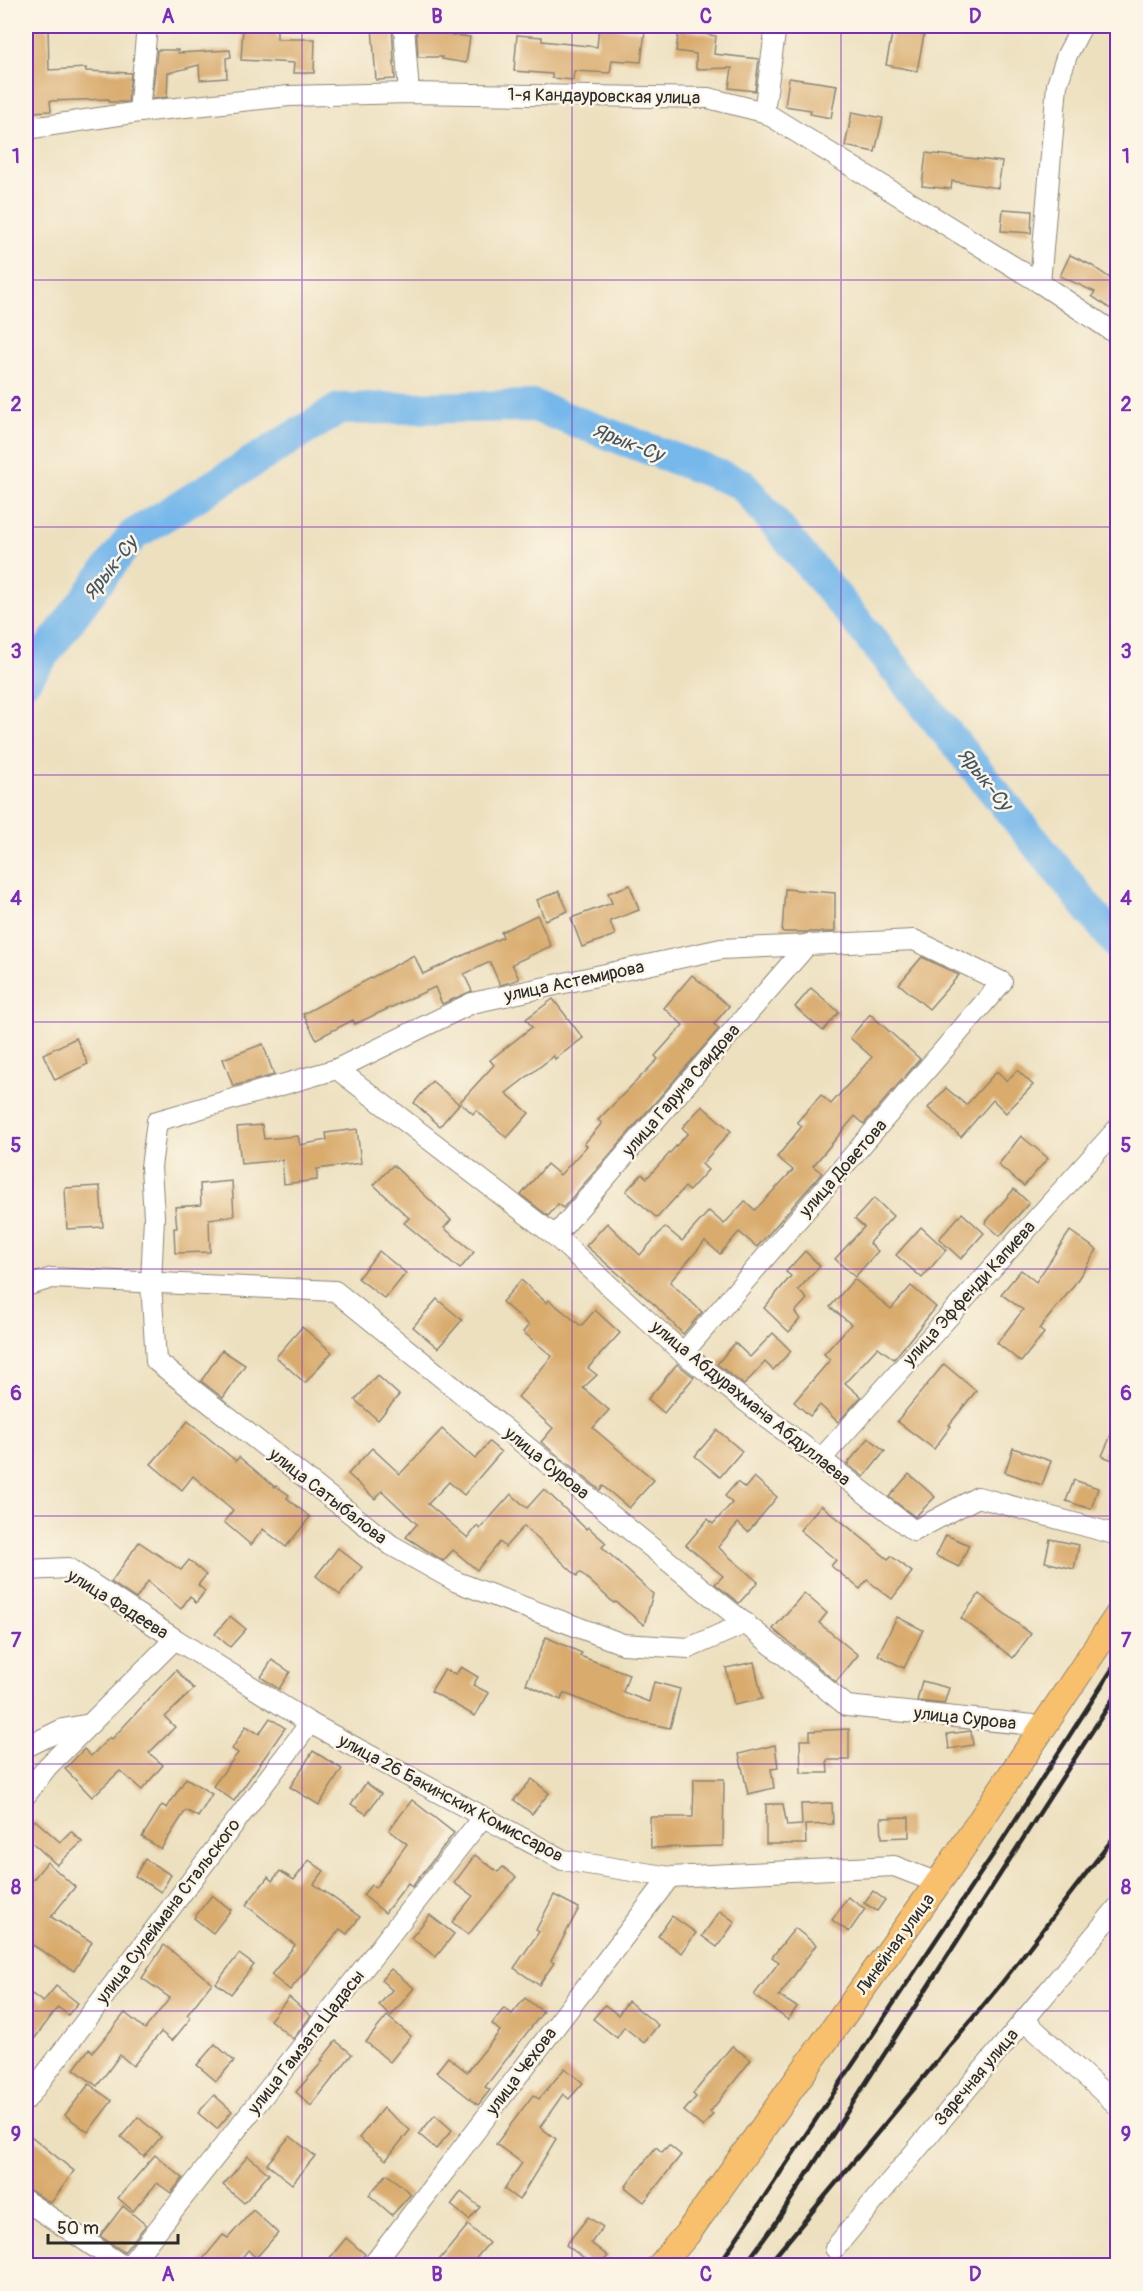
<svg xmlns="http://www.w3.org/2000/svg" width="1143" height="2291" viewBox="0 0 1143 2291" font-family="Pangolin,sans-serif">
	<rect width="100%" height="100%" fill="#fcf5e5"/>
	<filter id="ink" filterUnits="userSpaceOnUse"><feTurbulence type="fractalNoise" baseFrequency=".0167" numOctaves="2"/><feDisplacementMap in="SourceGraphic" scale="12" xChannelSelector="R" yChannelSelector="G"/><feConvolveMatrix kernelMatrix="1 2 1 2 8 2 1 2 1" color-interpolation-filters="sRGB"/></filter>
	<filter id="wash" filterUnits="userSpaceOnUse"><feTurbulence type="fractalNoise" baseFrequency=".008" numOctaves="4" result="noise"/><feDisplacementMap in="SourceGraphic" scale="24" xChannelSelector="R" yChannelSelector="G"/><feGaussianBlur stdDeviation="1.35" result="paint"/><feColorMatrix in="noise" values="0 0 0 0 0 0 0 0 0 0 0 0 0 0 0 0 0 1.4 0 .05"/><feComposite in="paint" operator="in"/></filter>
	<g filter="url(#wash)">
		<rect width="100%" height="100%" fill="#ede0bf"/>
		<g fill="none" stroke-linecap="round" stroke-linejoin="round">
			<path stroke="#76b8eb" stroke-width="32" d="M26,679L133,535L339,409L534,406L742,484L859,624L1118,945"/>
		</g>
		<g id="blocks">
			<g fill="#d9ab6d">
				<path d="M243,26L277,27V39H315L314,73H293L294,63L241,60Z"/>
				<path d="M392,26L395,79L376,80L372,27Z"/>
				<path d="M416,26H436V33L470,37L466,63L442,59V57H418Z"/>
				<path d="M599,26L645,32L641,62L612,60L610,73L574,71L573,80L552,78V74L514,71L517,35L542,37V41L597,47Z"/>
				<path d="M48,27L49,70L86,68V71L131,73L128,102H109V99L50,101L51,111L31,112L26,28Z"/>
				<path d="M679,29L716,36L714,54L759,59L755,91L729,88L732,68L696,69V54L676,51Z"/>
				<path d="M893,29L924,35L917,71L886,65Z"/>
				<path d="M157,50H178V53L230,50L231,57L226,58L227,78L200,80L199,65L168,73L167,97L152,99Z"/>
				<path d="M789,78L837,85L831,118L810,114L811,110L785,106Z"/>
				<path d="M852,112L883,118L875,152L845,146Z"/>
				<path d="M926,153L1002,162L998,188L952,181L951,189L922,186Z"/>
				<path d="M1003,209L1032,211L1031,233L1001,231Z"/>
				<path d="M1070,255L1091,265L1118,284V314L1092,296L1095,292L1060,276Z"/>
				<path d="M630,885L639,910L610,921L615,935L582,947L571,918L612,903L608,893Z"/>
				<path d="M785,889L835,893V932H782Z"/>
				<path d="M559,891L568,911L545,920L537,900Z"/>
				<path d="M537,915L551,946L512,964L519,979L511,982L500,985L490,962L464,974L472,991L442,1004L435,987L355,1024L353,1020L316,1039L303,1014L414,955L423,974L503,937L501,932Z"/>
				<path d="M922,957L959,975L929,1009L899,984Z"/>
				<path d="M692,975L729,1006L714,1024L719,1029L563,1208L558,1204L548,1216L521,1195L547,1164L560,1175L587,1146L584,1144L602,1123L598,1120L658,1059L655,1056L683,1025L664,1008Z"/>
				<path d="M811,988L839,1012L823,1031L795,1007Z"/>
				<path d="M553,999L583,1038L555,1059L554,1056L506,1093L529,1113L507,1138L476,1110L473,1114L460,1102L494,1065L490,1060L532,1027L526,1019Z"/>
				<path d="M870,1014L920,1059L864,1124L855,1116L813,1166L822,1173L757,1247L739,1232L720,1254L705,1241L670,1282L702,1312L683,1334L656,1306L586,1246L607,1223L640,1255L665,1227L682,1241L709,1211L724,1224L745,1201L755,1210L793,1170L777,1157L802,1126L797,1122L821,1095L831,1104L872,1057L850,1038Z"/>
				<path d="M76,1038L88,1064L55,1080L43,1054Z"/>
				<path d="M263,1044L274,1075L233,1086L223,1059Z"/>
				<path d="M1017,1070L1033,1085L1006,1113L993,1100L961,1137L928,1108L946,1088L966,1105L997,1071L1007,1081Z"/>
				<path d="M432,1081L459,1104L440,1126L414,1103Z"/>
				<path d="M702,1106L731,1131L702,1164L708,1170L689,1191L685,1187L657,1218L626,1191L642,1174L647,1178L688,1133L682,1128Z"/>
				<path d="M262,1125L264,1139L298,1136L300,1145L327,1140L326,1133L357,1129L361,1163L317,1169V1180L284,1184L282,1160L241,1164L237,1127Z"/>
				<path d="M1021,1136L1048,1158L1024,1186L998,1165Z"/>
				<path d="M393,1165L451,1220L444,1228L474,1252L460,1269L404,1223L409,1218L374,1185Z"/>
				<path d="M232,1181L234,1216L209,1219L210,1252L175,1253L174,1228H177L175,1207L201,1205L200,1184Z"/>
				<path d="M100,1186L103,1227L67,1229L65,1188Z"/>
				<path d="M1014,1189L1029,1203L1000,1236L985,1223Z"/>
				<path d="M874,1198L893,1216L869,1243L878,1251L855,1277L835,1259L864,1227L855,1219Z"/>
				<path d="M962,1213L984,1233L961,1259L939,1239Z"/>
				<path d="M921,1227L946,1250L922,1278L896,1255Z"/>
				<path d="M1070,1231L1097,1250L1072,1288L1039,1329L1044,1333L1021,1362L997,1343L1023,1310L1001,1294L1021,1270L1036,1282Z"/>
				<path d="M379,1251L406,1273L385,1299L358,1278Z"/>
				<path d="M805,1251L820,1266L798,1290L807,1299L795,1312L800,1319L789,1332L764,1308L791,1276L786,1272Z"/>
				<path d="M854,1279L891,1309L911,1286L936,1307L894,1359L878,1347L845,1383L861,1397L838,1422L820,1405L810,1416L794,1402L830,1360L824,1354L851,1324L830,1307Z"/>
				<path d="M521,1280L547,1303L549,1300L581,1326L595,1310L620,1333L588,1368L597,1375L583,1388L609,1410L593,1428L654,1480L629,1508L603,1486L600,1490L541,1442L553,1428L518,1397L552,1356L523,1332L529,1325L502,1302Z"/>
				<path d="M437,1299L462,1320L438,1348L413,1327Z"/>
				<path d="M302,1327L332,1352L305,1383L276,1357Z"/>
				<path d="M773,1333L791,1351L773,1370L765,1362L744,1385L717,1364L735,1343L750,1357Z"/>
				<path d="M222,1350L245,1365L223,1398L201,1381Z"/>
				<path d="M677,1364L694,1377L664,1413L648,1399Z"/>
				<path d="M944,1364L976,1391L949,1425L951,1426L934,1449L897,1421Z"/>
				<path d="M377,1375L399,1395L378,1420L355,1400Z"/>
				<path d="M1118,1419V1462L1102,1456Z"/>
				<path d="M188,1421L236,1461L239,1457L275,1487L276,1486L289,1495L287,1498L310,1517L286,1547L263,1529L251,1545L224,1522L233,1510L193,1476L182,1490L151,1464Z"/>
				<path d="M442,1429L475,1459L489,1442L501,1452L464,1495L449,1482L428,1504L468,1538L477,1526L480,1529L511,1494L527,1508L544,1489L586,1529L588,1527L606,1543L602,1547L653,1594L644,1625L616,1602L614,1603L580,1572L577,1576L524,1526L505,1547L500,1542L477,1570L453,1550L443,1561L406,1537L417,1524L382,1491L375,1499L348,1474L372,1448L400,1474Z"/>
				<path d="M717,1430L742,1451L720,1477L695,1456Z"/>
				<path d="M869,1438L885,1451L864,1477L847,1464Z"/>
				<path d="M1013,1448L1051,1461L1042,1485L1005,1472Z"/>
				<path d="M909,1474L935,1497L915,1517L889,1497Z"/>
				<path d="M754,1477L777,1497L748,1532L738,1523L718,1547L758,1582L739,1603L715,1584L723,1576L686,1545L708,1519L713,1524L732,1503L725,1496L737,1482L745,1488Z"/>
				<path d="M1074,1480L1098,1488L1091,1509L1066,1501Z"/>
				<path d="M821,1505L888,1559L891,1556L912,1572L892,1599L867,1580L860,1589L831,1566L836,1560L800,1530Z"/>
				<path d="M946,1535L969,1545L959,1567L936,1556Z"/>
				<path d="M1050,1539L1079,1545L1074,1569L1045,1562Z"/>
				<path d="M139,1542L181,1570L189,1560L206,1575L198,1585L205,1591L196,1603L190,1596L181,1609L148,1581L136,1599L111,1582Z"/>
				<path d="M338,1548L362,1567L340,1595L316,1576Z"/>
				<path d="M804,1593L827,1613L819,1623L858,1655L836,1682L773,1629Z"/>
				<path d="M979,1594L1031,1634L1013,1658L961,1618Z"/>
				<path d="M230,1616L246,1629L230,1647L215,1634Z"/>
				<path d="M897,1617L923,1630L904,1668L878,1655Z"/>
				<path d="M546,1637L582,1653L580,1656L629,1674L623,1692L649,1702L654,1682L680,1689L670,1728L628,1719L564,1693L561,1700L526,1684Z"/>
				<path d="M272,1660L290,1672L279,1689L261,1677Z"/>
				<path d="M754,1662L762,1699L734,1705L726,1668Z"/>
				<path d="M461,1667L478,1677L473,1685L489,1693L475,1716L431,1691L444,1670L456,1674Z"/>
				<path d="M176,1670L194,1689L165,1717L175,1727L149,1753L163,1765L142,1790L120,1771L92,1797L65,1769L84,1749L91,1756L110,1737L112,1739Z"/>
				<path d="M922,1681L949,1688L944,1704L917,1701Z"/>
				<path d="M270,1718L285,1728L234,1801L213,1786L238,1753L232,1749L246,1726L259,1734Z"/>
				<path d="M849,1729V1760H827L828,1773H801L800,1740H810V1731Z"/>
				<path d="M971,1731L973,1745L949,1749L947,1734Z"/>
				<path d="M775,1745L778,1768L771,1769L774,1788L748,1794L739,1754Z"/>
				<path d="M313,1751L342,1769L319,1805L290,1787Z"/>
				<path d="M186,1778L212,1794L198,1817L186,1810L161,1849L142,1837L162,1805L167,1808Z"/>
				<path d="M532,1779L549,1793L532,1814L514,1800Z"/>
				<path d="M694,1779H724L723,1846L651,1848L650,1817H693Z"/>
				<path d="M366,1783L381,1794L366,1814L351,1804Z"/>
				<path d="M412,1800L454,1833L412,1887L408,1883L385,1913L363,1895L371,1885L375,1888L407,1844L389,1830Z"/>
				<path d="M832,1803L833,1824L805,1825L806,1844H766V1804H783L787,1826L802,1825L801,1804Z"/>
				<path d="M909,1817V1837L882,1838L881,1818Z"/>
				<path d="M35,1820L60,1842L71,1831L82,1842L57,1865L26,1837V1830Z"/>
				<path d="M475,1855L498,1872L503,1867L516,1877L468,1935L452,1922L473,1896L454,1883Z"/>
				<path d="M145,1859L171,1875L161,1892L135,1876Z"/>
				<path d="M309,1860L324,1871L314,1884L360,1917L347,1934L340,1929L290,1990L271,1975L295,1945L246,1905L268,1877L272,1881L280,1871L294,1880Z"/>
				<path d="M47,1862L75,1887L51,1917L92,1942L74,1971L26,1941V1904L32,1896L26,1888Z"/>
				<path d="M873,1891L885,1900L877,1911L864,1903Z"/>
				<path d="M212,1895L231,1910L213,1933L194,1918Z"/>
				<path d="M554,1895L579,1908L551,1961L554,1963L539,1985L514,1968L539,1932L536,1930Z"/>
				<path d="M848,1897L865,1909L849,1932L832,1920Z"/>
				<path d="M720,1911L735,1922L717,1947L702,1936Z"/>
				<path d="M430,1915L454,1934L436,1957L411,1938Z"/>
				<path d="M672,1916L696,1933L682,1953L658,1936Z"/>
				<path d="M795,1928L816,1945L779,1996L797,2007L788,2020L754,1995L779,1962L772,1957Z"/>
				<path d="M164,1945L212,1983L187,2015L191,2018L172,2041L161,2032L133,2066L120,2055L97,2086L74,2069L89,2049L93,2052L125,2013L145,2029L170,1998L142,1978Z"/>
				<path d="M239,1954L254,1965L231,1994L216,1983Z"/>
				<path d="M391,1969L414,1988L391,2016L379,2005L392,1990L381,1980Z"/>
				<path d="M56,1986L78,2003L68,2015L58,2007L26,2050V2003L32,1994L43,2002Z"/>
				<path d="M289,1997L311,2016L293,2039L270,2020Z"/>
				<path d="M525,1998L543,2012L485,2087L490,2090L478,2105L436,2072L448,2057L467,2072L500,2031L492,2024L504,2008L512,2014Z"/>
				<path d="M628,2001L658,2025L644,2043L624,2027L617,2038L593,2019L605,2005L618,2015Z"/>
				<path d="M387,2016L411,2036L390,2062L366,2042Z"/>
				<path d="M336,2041L352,2054L311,2106L296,2092L323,2061L321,2060Z"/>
				<path d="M215,2044L234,2061L216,2081L197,2065Z"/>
				<path d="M732,2046L751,2060L710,2112L713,2114L703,2127L684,2111L696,2097L693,2094Z"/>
				<path d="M565,2068L583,2083L569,2099L563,2094L540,2127L556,2139L519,2200L504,2189L522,2163L496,2144L533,2095L539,2099Z"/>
				<path d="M89,2084L112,2101L88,2132L65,2115Z"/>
				<path d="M214,2095L232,2111L217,2129L198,2113Z"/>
				<path d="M383,2108L410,2130L386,2160L359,2138Z"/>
				<path d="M435,2115L452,2130L436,2149L419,2134Z"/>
				<path d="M138,2117L161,2137L144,2157L121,2137Z"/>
				<path d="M26,2132L74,2171L51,2203L26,2188Z"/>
				<path d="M290,2136L315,2156L292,2184L267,2164Z"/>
				<path d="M669,2145L681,2155L644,2202L625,2187L656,2147L662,2152Z"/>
				<path d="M155,2155L183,2178L171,2193L157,2183L133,2211L118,2198Z"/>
				<path d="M248,2156L269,2174L244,2203L223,2185Z"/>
				<path d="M387,2174L411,2194L392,2215L369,2195Z"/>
				<path d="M461,2192L480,2207L469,2220L451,2205Z"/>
				<path d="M123,2206L146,2225L124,2252L100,2236Z"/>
				<path d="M253,2210L278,2233L256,2258L248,2250L236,2265H198L223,2235L228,2238Z"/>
				<path d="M588,2217L603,2227L591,2243L608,2256L600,2265H594L566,2245Z"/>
				<path d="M468,2225L489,2243L470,2265H435Z"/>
				<path d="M346,2238L365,2254L356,2265H324Z"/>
			</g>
		</g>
	</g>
	<g filter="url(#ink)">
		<use href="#blocks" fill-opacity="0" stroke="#8c8675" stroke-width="1.5"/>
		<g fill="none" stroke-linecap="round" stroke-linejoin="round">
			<defs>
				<g id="minor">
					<path d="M404,26L409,93"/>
					<path d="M139,112L147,26"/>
					<path d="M764,112L776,26"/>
					<path d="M26,129L139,112L289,96L409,93L708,98L764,112L1040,283L1118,335"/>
					<path d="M1040,283L1057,85L1067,55L1082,26"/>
					<path d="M337,1069L555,1236L683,1353L914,1531L978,1497L1118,1535"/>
					<path d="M555,1236L808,944"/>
					<path d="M26,1286L52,1278L335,1291L847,1706L1044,1726"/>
					<path d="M683,1353L1002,982L914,940L721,949L472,1003L337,1069L157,1121L151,1167L154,1217L151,1283L156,1361L391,1545L457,1582L623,1644L689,1648L746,1623"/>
					<path d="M821,1459L1118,1128"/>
					<path d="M26,1570L68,1568L175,1639"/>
					<path d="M26,1747L63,1729L90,1724L175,1639L310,1723L563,1860L670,1877L894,1866L938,1883"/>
					<path d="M26,1795L47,1767L90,1724"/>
					<path d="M1024,2020L1118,2106"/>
					<path d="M26,2100L310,1723"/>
					<path d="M26,2201L123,2266"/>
					<path d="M835,2248L1118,1907"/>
					<path d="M129,2266L482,1818"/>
					<path d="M372,2266L670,1877"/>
				</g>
				<path id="major" d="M660,2266L687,2234L948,1869L1118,1615"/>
			</defs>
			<use href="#minor" stroke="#8c8675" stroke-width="22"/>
			<use href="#major" stroke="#8c8675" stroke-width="28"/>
			<use href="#minor" stroke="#fff" stroke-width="20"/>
			<use href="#major" stroke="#f8bf6c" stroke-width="26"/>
			<g stroke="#2b2b2b" stroke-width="4.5">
				<path d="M718,2266L998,1847L1118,1660"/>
				<path d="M744,2266L775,2224L1118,1691"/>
				<path d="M767,2266L1001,1984L1118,1832"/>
			</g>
		</g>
	</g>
	<path fill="none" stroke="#7b2cbf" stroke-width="1.5" stroke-opacity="0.55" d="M302,26V2266M572,26V2266M841,26V2266M26,280H1118M26,527H1118M26,775H1118M26,1022H1118M26,1269H1118M26,1516H1118M26,1764H1118M26,2011H1118"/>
	<g text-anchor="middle" stroke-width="5" stroke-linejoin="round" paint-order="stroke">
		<g font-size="18" fill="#2b2b2b" stroke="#fcf5e5">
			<text transform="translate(604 96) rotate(1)" y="6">1-я Кандауровская улица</text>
			<text transform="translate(574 981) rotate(-12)" y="6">улица Астемирова</text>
			<text transform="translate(681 1090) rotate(-49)" y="6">улица Гаруна Саидова</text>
			<text transform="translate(843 1168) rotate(-49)" y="6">улица Доветова</text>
			<text transform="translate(969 1293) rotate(-48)" y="6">улица Эффенди Капиева</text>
			<text transform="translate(751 1403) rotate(39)" y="6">улица Абдурахмана Абдуллаева</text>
			<text transform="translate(547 1463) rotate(39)" y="6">улица Сурова</text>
			<text transform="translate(328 1496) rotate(38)" y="6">улица Сатыбалова</text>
			<text transform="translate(118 1604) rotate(32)" y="6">улица Фадеева</text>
			<text transform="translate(965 1718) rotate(6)" y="6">улица Сурова</text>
			<text transform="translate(451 1798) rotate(28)" y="6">улица 26 Бакинских Комиссаров</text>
			<text transform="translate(168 1911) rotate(-53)" y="6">улица Сулеймана Стальского</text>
			<text transform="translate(895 1944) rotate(-54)" y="6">Линейная улица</text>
			<text transform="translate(306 2042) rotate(-52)" y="6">улица Гамзата Цадасы</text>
			<text transform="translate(521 2071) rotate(-53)" y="6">улица Чехова</text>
			<text transform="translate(976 2077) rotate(-50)" y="6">Заречная улица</text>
		</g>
		<g font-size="20" font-style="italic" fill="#425565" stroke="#fcf5e5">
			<text transform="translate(628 442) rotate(21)" y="7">Ярык-Су</text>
			<text transform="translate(110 568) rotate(-52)" y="7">Ярык-Су</text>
			<text transform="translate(985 779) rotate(51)" y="7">Ярык-Су</text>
		</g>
	</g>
	<rect width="1143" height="2291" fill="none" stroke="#fcf5e5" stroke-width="66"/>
	<path d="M48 2234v9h130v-9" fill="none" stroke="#2b2b2b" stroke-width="3"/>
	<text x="57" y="2234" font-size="18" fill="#2b2b2b" stroke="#fcf5e5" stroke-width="4.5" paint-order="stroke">50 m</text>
	<rect x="33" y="33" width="1077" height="2225" fill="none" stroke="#7b2cbf" stroke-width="2"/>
	<g font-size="20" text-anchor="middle" font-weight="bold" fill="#7b2cbf">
		<text x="168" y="23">A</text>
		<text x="437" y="23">B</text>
		<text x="706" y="23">C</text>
		<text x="975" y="23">D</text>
		<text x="16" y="163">1</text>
		<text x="1126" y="163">1</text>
		<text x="16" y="411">2</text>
		<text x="1126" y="411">2</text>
		<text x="16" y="658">3</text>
		<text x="1126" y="658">3</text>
		<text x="16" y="905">4</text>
		<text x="1126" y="905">4</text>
		<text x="16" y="1152">5</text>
		<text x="1126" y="1152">5</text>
		<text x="16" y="1400">6</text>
		<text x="1126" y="1400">6</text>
		<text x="16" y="1647">7</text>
		<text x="1126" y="1647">7</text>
		<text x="16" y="1894">8</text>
		<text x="1126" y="1894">8</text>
		<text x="16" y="2141">9</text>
		<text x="1126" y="2141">9</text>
		<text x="168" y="2281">A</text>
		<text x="437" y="2281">B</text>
		<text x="706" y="2281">C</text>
		<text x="975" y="2281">D</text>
	</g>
</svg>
